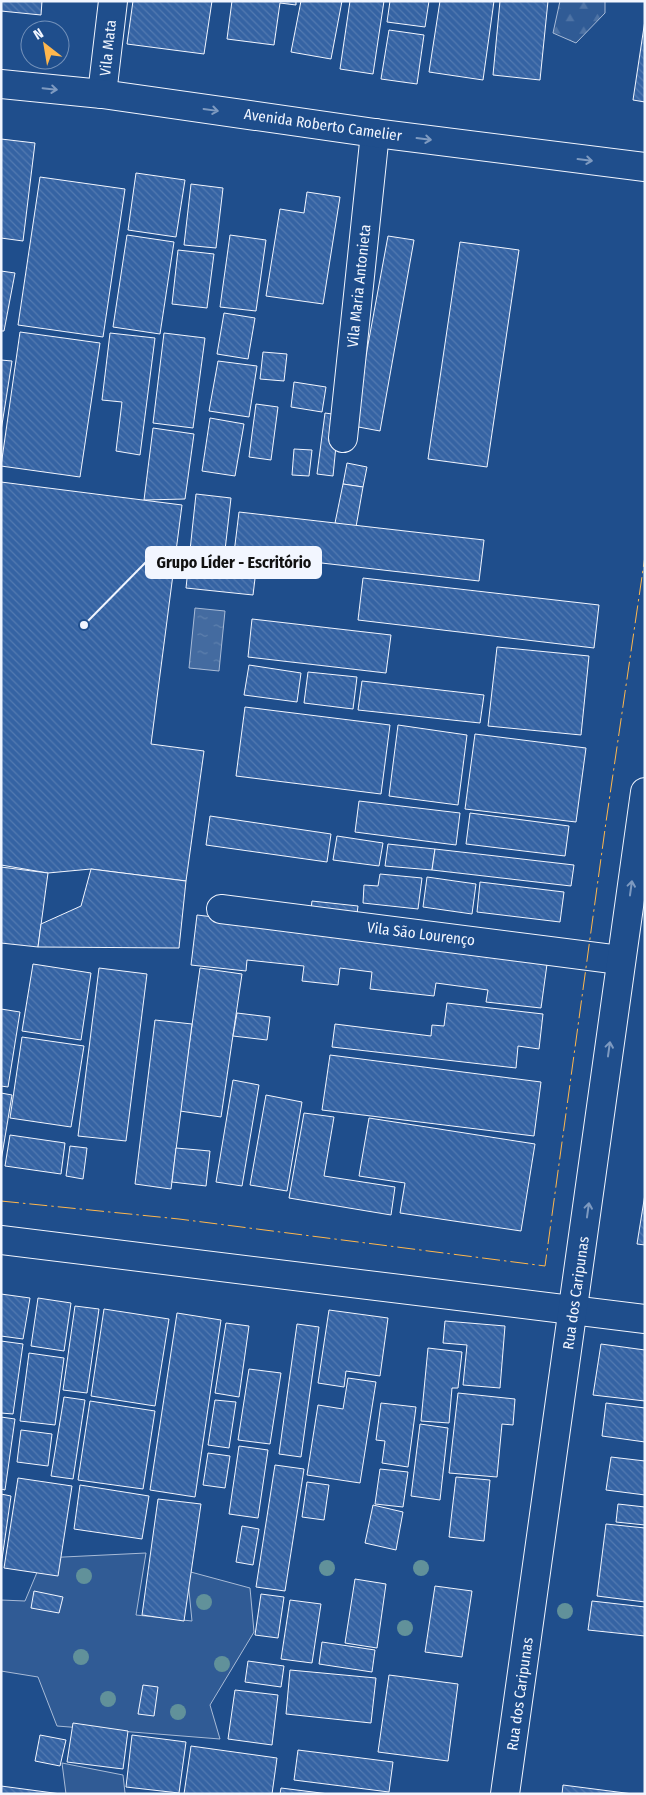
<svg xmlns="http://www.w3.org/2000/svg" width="646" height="1795" viewBox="0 0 646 1795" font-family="'Fira Sans Condensed',sans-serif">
	<defs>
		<pattern id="forest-firs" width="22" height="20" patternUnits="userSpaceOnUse" patternTransform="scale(1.25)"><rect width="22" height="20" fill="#305b95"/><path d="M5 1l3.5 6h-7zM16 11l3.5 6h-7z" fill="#4e73a5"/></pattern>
		<pattern id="water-ripples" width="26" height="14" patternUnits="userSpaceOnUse" patternTransform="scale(1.25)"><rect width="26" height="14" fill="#446ba0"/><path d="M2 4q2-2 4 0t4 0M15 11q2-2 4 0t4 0" fill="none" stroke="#5f81ae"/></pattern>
		<pattern id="building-back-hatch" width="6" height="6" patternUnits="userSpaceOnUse" patternTransform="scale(1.25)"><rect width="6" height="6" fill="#3563a3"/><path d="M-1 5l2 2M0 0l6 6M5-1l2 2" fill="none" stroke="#537ab1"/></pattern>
	</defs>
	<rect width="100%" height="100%" fill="#1f4e8c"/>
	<g fill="#305b95" stroke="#a8bbd7">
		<path d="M146,1553L136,1615L192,1621L187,1571L250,1588L254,1632L210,1705L220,1739L57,1726L38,1677L1,1671V1600L25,1601L43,1558Z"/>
		<path d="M62,1763L123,1775L125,1793L127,1794H66Z"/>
	</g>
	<path fill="url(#forest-firs)" stroke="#a8bbd7" d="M560,1H605V13L576,43L553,33Z"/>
	<path fill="url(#water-ripples)" stroke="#a8bbd7" d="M195,608L225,611L219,671L189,668Z"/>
	<g fill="url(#building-back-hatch)" stroke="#f2f6ff">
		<path d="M1,1H42L41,15L1,11Z"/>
		<path d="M133,1H212L204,54L127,44Z"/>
		<path d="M232,1H296V5L280,3L274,45L227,39Z"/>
		<path d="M301,1H342L331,59L291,52Z"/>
		<path d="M350,1H384L373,74L340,69Z"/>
		<path d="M390,1H429L425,27L387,22Z"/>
		<path d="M440,1H494L483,80L429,72Z"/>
		<path d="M500,1H548L540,80L493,75Z"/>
		<path d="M645,20V102L633,100Z"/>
		<path d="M389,30L424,35L417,84L381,79Z"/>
		<path d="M1,139L35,143L23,241L1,238Z"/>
		<path d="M136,173L185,180L176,237L128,230Z"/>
		<path d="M40,177L125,189L103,337L18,325Z"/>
		<path d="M191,184L223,188L216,248L184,245Z"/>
		<path d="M307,192L340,197L323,304L266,296L280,209L304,213Z"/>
		<path d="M127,235L174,242L160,334L113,327Z"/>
		<path d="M230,235L266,240L256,311L220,307Z"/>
		<path d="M388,236L414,240L380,431L353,426Z"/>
		<path d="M460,242L519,250L487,467L428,459Z"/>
		<path d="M178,250L214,254L207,308L172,304Z"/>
		<path d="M1,271L15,273L4,331H1Z"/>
		<path d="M224,313L255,318L248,359L217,354Z"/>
		<path d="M20,332L100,343L80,477L1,466Z"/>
		<path d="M110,333L155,338L140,455L116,451L122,402L102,400Z"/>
		<path d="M164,333L205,338L193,428L153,423Z"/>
		<path d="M263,352L287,354L284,381L260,379Z"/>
		<path d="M1,360L12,361L1,431Z"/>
		<path d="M218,361L257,366L249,417L209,411Z"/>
		<path d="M294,382L326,387L322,412L291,407Z"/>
		<path d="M256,404L278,407L271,460L249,457Z"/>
		<path d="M325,413L339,415L333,476L317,474Z"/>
		<path d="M210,418L244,424L235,476L202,471Z"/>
		<path d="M153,428L194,434L185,499L144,500Z"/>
		<path d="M294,449L312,450L309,476L292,475Z"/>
		<path d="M347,463L367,467L363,487L343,484Z"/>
		<path d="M1,482L182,505L151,744L204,751L186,881L91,869L48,873L1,865Z"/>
		<path d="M343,484L363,487L356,527L335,523Z"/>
		<path d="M196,494L231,498L224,559L257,562L253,595L186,588Z"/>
		<path d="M239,512L484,540L479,581L234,553Z"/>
		<path d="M363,578L599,605L594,648L358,620Z"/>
		<path d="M252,619L391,635L386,673L248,657Z"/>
		<path d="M497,647L589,656L581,735L488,726Z"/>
		<path d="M249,665L301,673L297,702L244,695Z"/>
		<path d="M308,672L357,677L353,709L304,703Z"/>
		<path d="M362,681L484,695L480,723L358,710Z"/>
		<path d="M245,707L390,725L381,794L236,776Z"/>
		<path d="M398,725L467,735L458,805L389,796Z"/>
		<path d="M475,734L586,748L576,822L465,809Z"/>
		<path d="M359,801L460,813L456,845L355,832Z"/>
		<path d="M470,813L569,826L565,856L466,844Z"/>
		<path d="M210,816L331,834L327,862L206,845Z"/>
		<path d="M337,836L383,843L379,866L333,860Z"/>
		<path d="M388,844L435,849L432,870L385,866Z"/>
		<path d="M435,849L574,865L571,886L432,870Z"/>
		<path d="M1,867L48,873L38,947L1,943Z"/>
		<path d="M91,869L186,881L179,948L38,947L41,924L81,906Z"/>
		<path d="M380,874L422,878L418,909L363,903L364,885L378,886Z"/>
		<path d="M427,877L476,884L472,914L423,907Z"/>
		<path d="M480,882L564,892L560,922L477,912Z"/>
		<path d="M312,901L358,906L356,922L310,916Z"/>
		<path d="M197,915L548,957L541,1008L486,1002L488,990L436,983L434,996L370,989L372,972L340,968L338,985L302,981L304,966L247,960L246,971L191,965Z"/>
		<path d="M33,964L91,973L81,1040L22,1031Z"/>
		<path d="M99,968L147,974L126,1141L78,1136Z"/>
		<path d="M200,968L242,974L221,1117L180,1111Z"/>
		<path d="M447,1003L543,1014L539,1049L518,1046L516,1068L332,1047L335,1024L431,1036L432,1025L444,1026Z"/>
		<path d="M1,1009L20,1012L8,1087L1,1086Z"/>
		<path d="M237,1013L270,1017L267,1040L233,1036Z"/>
		<path d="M155,1020L192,1024L171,1189L135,1184Z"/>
		<path d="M22,1037L84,1046L71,1127L10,1118Z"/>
		<path d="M330,1055L541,1082L534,1136L322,1110Z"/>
		<path d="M233,1080L259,1085L242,1186L216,1182Z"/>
		<path d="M1,1093L12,1095L1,1161Z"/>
		<path d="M266,1095L302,1102L287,1191L250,1185Z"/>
		<path d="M304,1113L334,1117L324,1176L395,1187L391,1215L289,1198Z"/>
		<path d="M369,1118L535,1144L521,1231L400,1213L405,1183L359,1176Z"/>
		<path d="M10,1135L65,1143L61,1174L5,1166Z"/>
		<path d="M70,1146L87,1148L83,1179L66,1176Z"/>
		<path d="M176,1148L210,1151L206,1186L172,1182Z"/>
		<path d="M645,1194V1245L637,1244Z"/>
		<path d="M1,1294L30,1298L23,1339L1,1336Z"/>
		<path d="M38,1298L71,1303L64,1351L31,1346Z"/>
		<path d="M75,1306L99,1309L87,1393L63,1390Z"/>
		<path d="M104,1309L169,1319L155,1406L91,1396Z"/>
		<path d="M329,1310L388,1318L380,1376L346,1371L344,1387L318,1383Z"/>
		<path d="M177,1313L221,1320L195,1497L150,1490Z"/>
		<path d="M445,1321L505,1326L500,1388L463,1385L467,1345L443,1343Z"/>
		<path d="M226,1323L249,1326L239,1397L215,1393Z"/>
		<path d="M297,1324L319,1327L301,1457L279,1454Z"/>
		<path d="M1,1341L23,1344L13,1414L1,1413Z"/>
		<path d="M601,1344L645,1350V1401L593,1395Z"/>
		<path d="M428,1348L462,1352L458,1388H452L449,1423L421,1421Z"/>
		<path d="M29,1353L64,1358L55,1425L20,1421Z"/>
		<path d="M249,1369L281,1373L270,1444L238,1440Z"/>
		<path d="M348,1378L376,1382L360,1483L307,1475L318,1405L343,1409Z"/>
		<path d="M458,1393L515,1399L513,1425L502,1424L497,1477L449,1473Z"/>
		<path d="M64,1397L85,1400L73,1479L51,1476Z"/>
		<path d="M215,1400L236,1402L229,1448L208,1445Z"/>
		<path d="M90,1401L155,1411L143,1489L78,1480Z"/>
		<path d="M381,1403L416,1407L408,1467L382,1463L385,1441L376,1440Z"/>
		<path d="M606,1403L645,1408V1442L602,1436Z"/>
		<path d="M1,1417L15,1419L5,1490L1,1489Z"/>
		<path d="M420,1424L448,1428L440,1500L411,1496Z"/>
		<path d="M21,1430L52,1434L48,1466L17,1462Z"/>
		<path d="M239,1446L268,1450L258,1518L229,1514Z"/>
		<path d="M208,1453L230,1456L225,1488L203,1485Z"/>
		<path d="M611,1457L645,1461V1495L606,1490Z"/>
		<path d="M275,1465L304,1469L285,1591L256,1587Z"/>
		<path d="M380,1469L408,1472L403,1507L375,1504Z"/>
		<path d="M456,1477L490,1480L484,1541L449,1537Z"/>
		<path d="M18,1478L72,1486L58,1576L4,1568Z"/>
		<path d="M307,1482L329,1485L324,1520L302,1517Z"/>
		<path d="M80,1485L149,1496L142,1539L74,1529Z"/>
		<path d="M1,1494L11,1496L1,1566Z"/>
		<path d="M158,1499L201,1504L184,1621L142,1615Z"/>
		<path d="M618,1504L645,1507V1525L616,1522Z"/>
		<path d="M373,1505L403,1512L396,1550L365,1543Z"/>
		<path d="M606,1524L645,1528V1602L597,1596Z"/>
		<path d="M242,1526L259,1529L253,1565L236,1562Z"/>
		<path d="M355,1579L386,1584L377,1648L345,1643Z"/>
		<path d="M435,1586L472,1591L462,1657L425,1652Z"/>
		<path d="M34,1591L63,1597L59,1613L31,1608Z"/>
		<path d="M261,1594L284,1597L278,1638L255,1635Z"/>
		<path d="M290,1600L321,1604L312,1663L281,1659Z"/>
		<path d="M592,1601L645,1607V1636L588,1630Z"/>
		<path d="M322,1642L375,1650L372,1672L319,1664Z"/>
		<path d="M248,1661L284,1666L281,1687L245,1682Z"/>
		<path d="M290,1670L376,1678L371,1723L286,1714Z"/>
		<path d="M389,1675L458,1684L448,1761L378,1752Z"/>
		<path d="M143,1685L158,1687L154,1716L138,1714Z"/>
		<path d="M235,1690L278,1695L272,1745L228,1739Z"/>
		<path d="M73,1723L128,1731L123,1769L67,1762Z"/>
		<path d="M40,1735L66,1740L60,1766L35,1761Z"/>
		<path d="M132,1735L186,1742L179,1793L126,1787Z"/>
		<path d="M191,1746L277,1758L272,1794H184Z"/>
		<path d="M298,1750L393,1762L389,1792L294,1780Z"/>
		<path d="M563,1785L633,1794H562Z"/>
		<path d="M1,1786L61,1794H1Z"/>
		<path d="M281,1788L329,1794H280Z"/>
	</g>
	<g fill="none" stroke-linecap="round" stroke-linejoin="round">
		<defs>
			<g id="street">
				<path d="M102,94L113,1"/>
				<path d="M343,438L375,133"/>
				<path d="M221,909L620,960"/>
				<path d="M1,1240L645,1319"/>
				<path d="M505,1794L645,792"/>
			</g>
			<path id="secondary" d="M1,84L102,94L375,133L645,167"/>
		</defs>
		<use href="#street" stroke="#f2f6ff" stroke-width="30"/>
		<use href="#secondary" stroke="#f2f6ff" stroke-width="30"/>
		<use href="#street" stroke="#1f4e8c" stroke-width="28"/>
		<use href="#secondary" stroke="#1f4e8c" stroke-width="28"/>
		<path stroke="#ffb74d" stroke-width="1" stroke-dasharray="18 4 2.5 4" stroke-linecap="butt" d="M1,1201L179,1219L545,1266L606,822L645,556"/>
	</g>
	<g fill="#61919a">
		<circle cx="327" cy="1568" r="8"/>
		<circle cx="421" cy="1568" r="8"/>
		<circle cx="84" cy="1576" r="8"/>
		<circle cx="204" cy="1602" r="8"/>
		<circle cx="565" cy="1611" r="8"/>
		<circle cx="405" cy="1628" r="8"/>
		<circle cx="81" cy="1657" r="8"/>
		<circle cx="222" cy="1664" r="8"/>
		<circle cx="108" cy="1699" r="8"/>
		<circle cx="178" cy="1712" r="8"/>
	</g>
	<defs><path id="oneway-shaft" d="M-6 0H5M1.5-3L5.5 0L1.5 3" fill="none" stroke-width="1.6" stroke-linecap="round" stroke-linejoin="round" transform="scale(1.25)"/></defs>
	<g stroke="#7e9ac0">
		<use href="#oneway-shaft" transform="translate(50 89) rotate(6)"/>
		<use href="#oneway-shaft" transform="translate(211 110) rotate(8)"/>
		<use href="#oneway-shaft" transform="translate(424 139) rotate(7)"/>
		<use href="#oneway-shaft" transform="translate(585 160) rotate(7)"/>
		<use href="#oneway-shaft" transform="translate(631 888) rotate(-82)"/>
		<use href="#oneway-shaft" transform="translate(609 1049) rotate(-82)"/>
		<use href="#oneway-shaft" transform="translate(588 1210) rotate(-82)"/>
	</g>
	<g text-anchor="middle" stroke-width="4" stroke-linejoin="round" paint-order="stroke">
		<g font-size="15" fill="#f2f6ff" stroke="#1f4e8c">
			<text transform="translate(108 48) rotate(-84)" y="5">Vila Mata</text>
			<text transform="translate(323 125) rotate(8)" y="5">Avenida Roberto Camelier</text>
			<text transform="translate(359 286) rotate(-84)" y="5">Vila Maria Antonieta</text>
			<text transform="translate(421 934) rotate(7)" y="5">Vila São Lourenço</text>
			<text transform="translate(576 1293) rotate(-82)" y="5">Rua dos Caripunas</text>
			<text transform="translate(520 1694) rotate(-82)" y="5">Rua dos Caripunas</text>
		</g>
	</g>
	<path fill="none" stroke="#f2f6ff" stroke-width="2" d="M84 625L146 562"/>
	<circle fill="#f2f6ff" stroke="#1f4e8c" stroke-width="2" cx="84" cy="625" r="5"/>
	<rect fill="#f2f6ff" stroke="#f2f6ff" stroke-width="2" x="146" y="547" width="175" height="31" rx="5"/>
	<g font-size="16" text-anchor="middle" font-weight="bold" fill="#111">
		<text x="234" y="568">Grupo Líder - Escritório</text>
	</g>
	<rect width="646" height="1795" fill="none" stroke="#f2f6ff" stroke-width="5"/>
	<g transform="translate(45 45) rotate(329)"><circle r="24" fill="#1f4e8c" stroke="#7391ba"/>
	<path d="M0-4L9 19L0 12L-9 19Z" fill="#ffb74d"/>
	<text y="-8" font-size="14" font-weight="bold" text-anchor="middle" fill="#f2f6ff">N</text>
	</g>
</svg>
